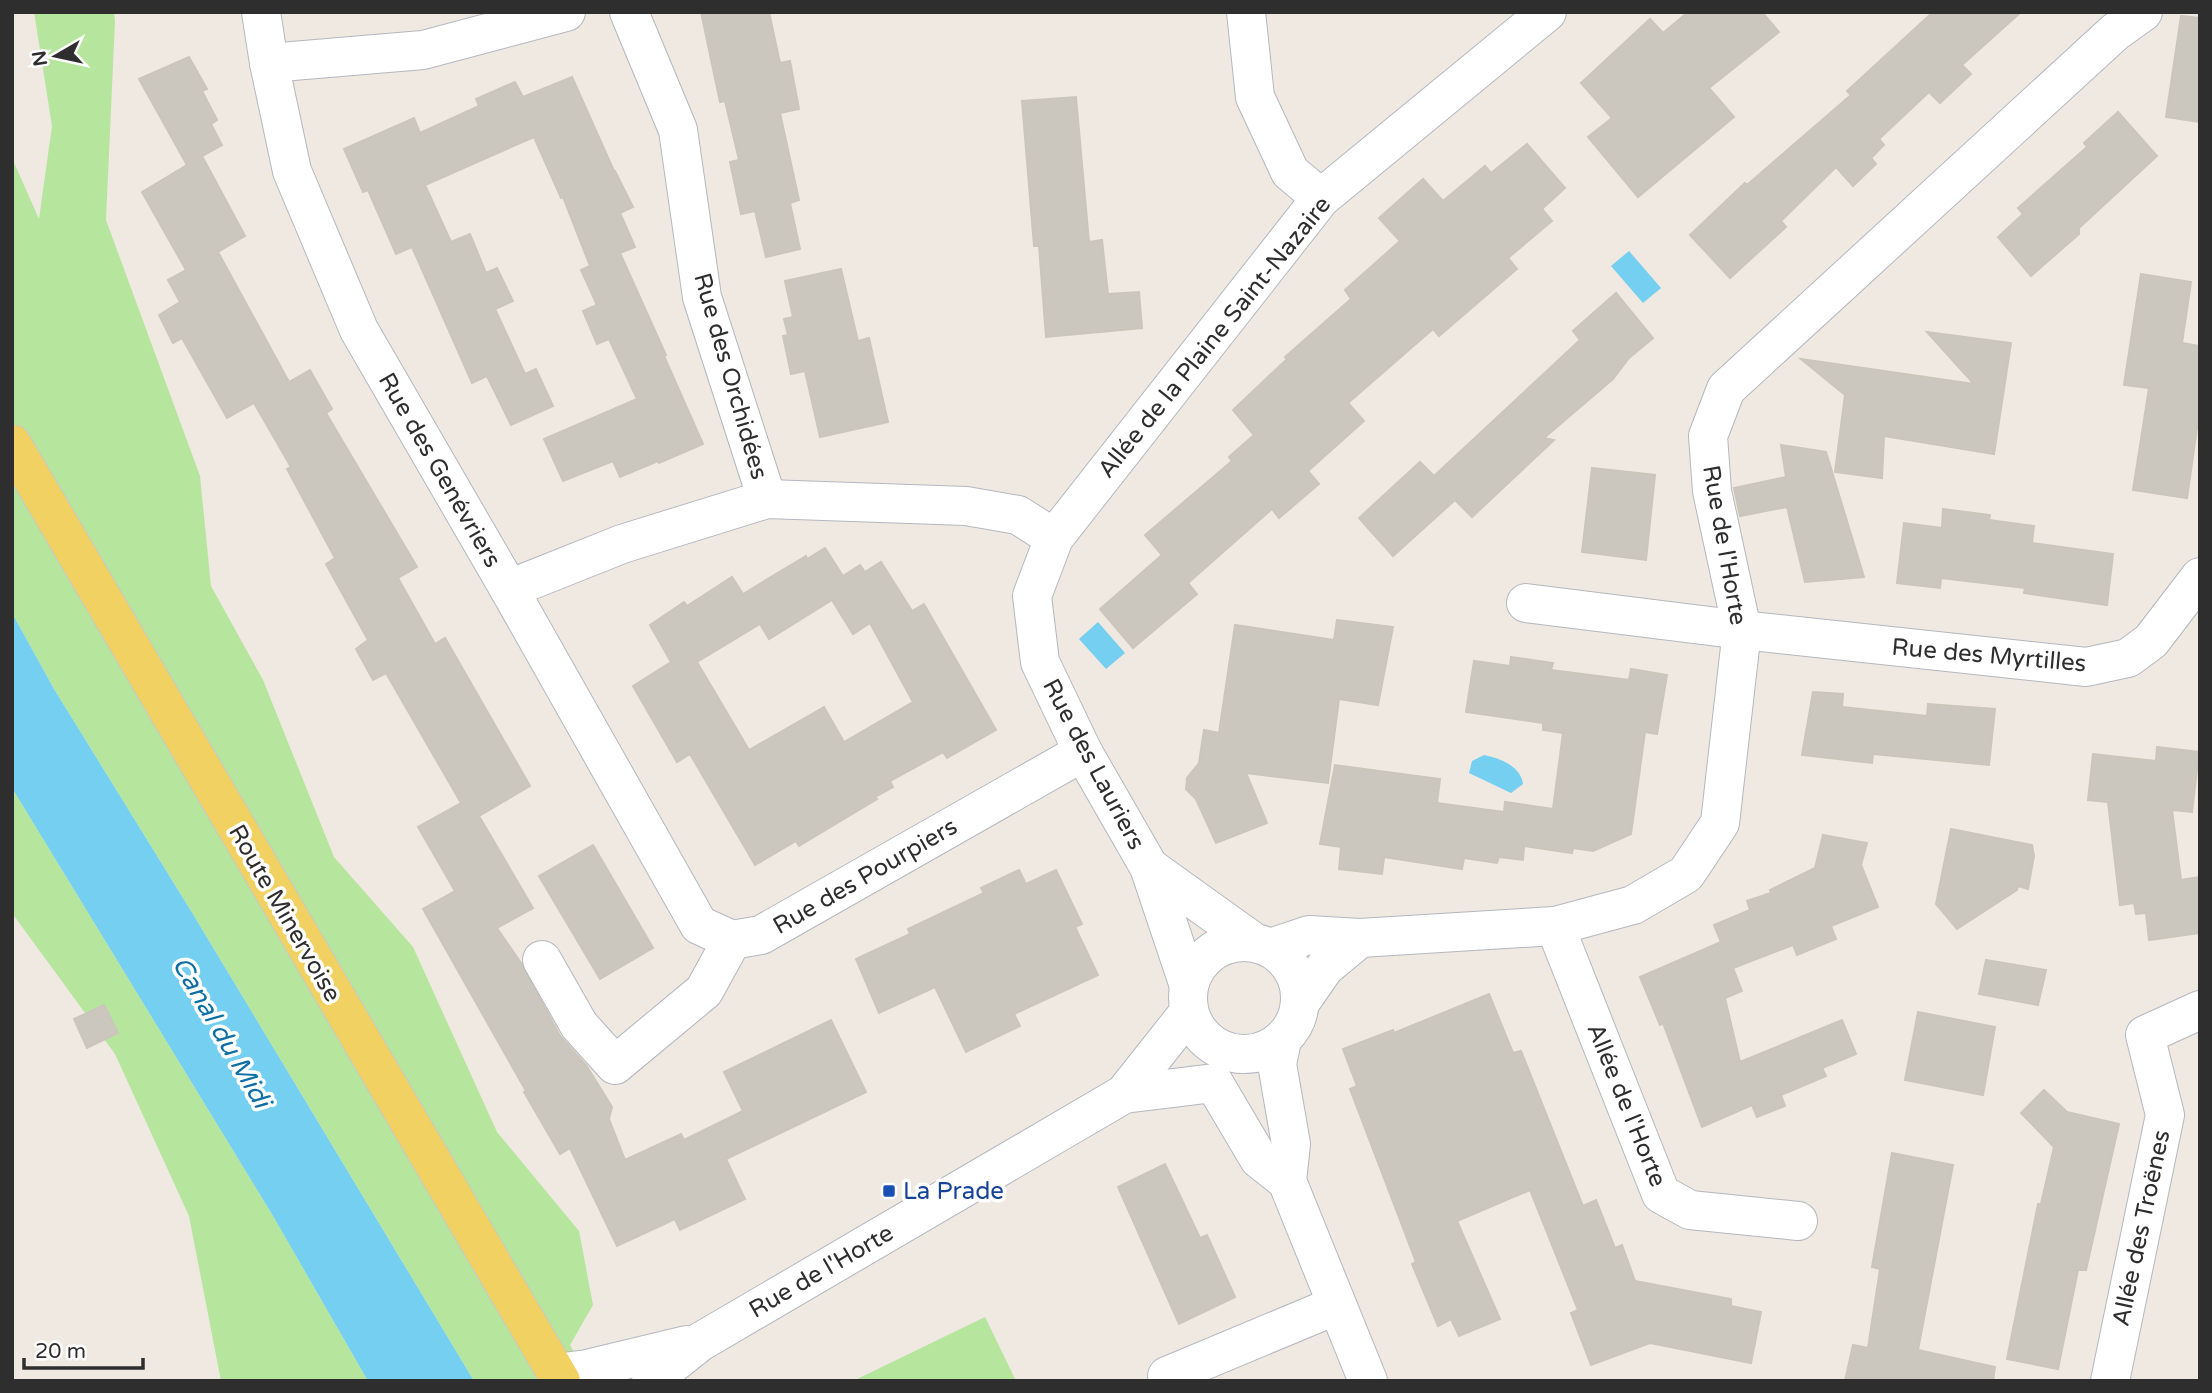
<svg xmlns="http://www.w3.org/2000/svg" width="2212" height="1393" viewBox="0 0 2212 1393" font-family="'Varela Round',sans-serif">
	<rect width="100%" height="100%" fill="#efe9e1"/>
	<g fill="#b6e59e">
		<path d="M34,12H114L115,21L106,220L200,476L211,586L263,680L334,857L413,947L497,1132L579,1231L593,1305L570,1345L590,1381H474L191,911L54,689L12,613V158L39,219L52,126Z"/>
		<path d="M12,788L273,1216L368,1381H221L189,1216L115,1054L12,913Z"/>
		<path d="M985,1317L1016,1381H853Z"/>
	</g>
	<g fill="#75cff0">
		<path d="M1629,251L1661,288L1643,303L1611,266Z"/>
		<path d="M12,613L54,689L191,911L474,1381H368L273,1216L12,788Z"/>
		<path d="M1098,622L1125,653L1106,669L1079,639Z"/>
		<path d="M1484,755C1499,758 1521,766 1523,784L1511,793L1469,773L1472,761Z"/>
	</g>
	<g fill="#cbc7bf" stroke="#cbc5ba" stroke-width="2" fill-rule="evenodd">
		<path d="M701,12H769L780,63L790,61L799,109L780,113L799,200L790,203L800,249L766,257L755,211L741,214L730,162L739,160L725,101L720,102Z"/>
		<path d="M1688,12H1762L1779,32L1709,88L1734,117L1638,197L1588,137L1612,118L1581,83L1650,19L1663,33Z"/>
		<path d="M1933,12H2021L1962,65L1971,74L1940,103L1929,92L1879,139L1884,145L1871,158L1876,164L1853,186L1836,167L1781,221L1786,227L1730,278L1690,235L1745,183L1747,185L1851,95L1847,91Z"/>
		<path d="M2181,16L2200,18V122L2166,117Z"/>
		<path d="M189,57L207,89L202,91L217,120L211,124L222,145L202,156L245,236L218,252L289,382L310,370L332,409L326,413L417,567L398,578L435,644L445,638L530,786L479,816L533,908L497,928L521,963L560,1036L586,1065L612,1107L609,1119L625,1160L681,1134L684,1140L743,1111L724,1072L831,1020L866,1092L726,1159L745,1199L680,1230L675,1219L617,1246L570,1148L560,1154L524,1092L526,1091L423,909L455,891L418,827L461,803L386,673L373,680L356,649L368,640L326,564L335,558L287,469L291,467L254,403L227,418L182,338L173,343L159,315L180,302L168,280L186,270L142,192L187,165L139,79Z"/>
		<path d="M572,77L614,171H615L633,207L620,213L635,247L620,253L666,355L664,356L703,444L659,463L658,461L620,477L613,461L563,481L544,439L637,399L609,339L597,344L583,311L597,305L581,270L590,266L563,197L561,198L534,137L425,185L451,242L470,234L486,273L497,268L513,301L495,309L525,374L536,369L553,406L511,425L487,376L472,383L412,247L396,254L368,190L363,192L344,149L414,118L420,133L479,106L476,99L515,82L523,97Z"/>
		<path d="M1076,97L1089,242L1102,240L1108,294L1139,292L1142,328L1046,337L1039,246H1034L1022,101Z"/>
		<path d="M2118,112L2157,156L2079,228V234L2031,276L1998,237L2023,214L2018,208L2087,147L2084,143Z"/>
		<path d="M1527,144L1565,188L1542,209L1552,221L1508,258L1517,269L1439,336L1433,329L1348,403L1364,421L1308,471L1319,484L1279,518L1272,509L1188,583L1197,594L1133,648L1100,609L1162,555L1145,535L1232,461L1229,457L1254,435L1233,410L1287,359L1285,357L1351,299L1345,290L1400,241L1379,218L1423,179L1443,201L1485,166L1491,173Z"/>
		<path d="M841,269L858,341L869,338L888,422L820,437L805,371L791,374L783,336L788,335L784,319L793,317L785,281Z"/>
		<path d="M2141,274L2191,282L2182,343L2200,346V407L2187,498L2133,490L2149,388L2124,385Z"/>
		<path d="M1616,293L1653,338L1629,358L1613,379L1544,438L1554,440L1472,517L1455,500L1393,556L1359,518L1420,462L1434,476L1580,340L1573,331Z"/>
		<path d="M1927,332L2011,343L1994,454L1884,436L1882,478L1835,472L1845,395L1801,359L1974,384Z"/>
		<path d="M1781,445L1826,452L1864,577L1805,582L1787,507L1740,516L1734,488L1786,477Z"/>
		<path d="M1592,468L1655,475L1646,560L1582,552Z"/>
		<path d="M1943,509L1990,515L1989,520L2034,526L2032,543L2113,554L2107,605L2024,593L2025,588L1941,578L1940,588L1897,583L1904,523L1942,528Z"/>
		<path d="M825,548L843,576L860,565L865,572L881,562L912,611L924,604L996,730L947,758L943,752L890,781L893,787L875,797L877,799L799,846L796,841L755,865L690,754L677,762L633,686L671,662L650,625L684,602L687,606L732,577L743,594L806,556L807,559ZM832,600L853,634L870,623L913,702L844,742L824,707L749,750L697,662L760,624L769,639Z"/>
		<path d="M1337,620L1393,627L1378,705L1339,699L1328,783L1246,773L1267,823L1216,843L1196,799L1186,789L1187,778L1199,763L1204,730L1219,733L1235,625L1334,640Z"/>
		<path d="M1511,657L1553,663L1551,670L1629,680L1631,669L1667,675L1657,734L1645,732L1631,834L1593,851L1573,848L1572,853L1524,846L1523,860L1499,857L1497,863L1464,858L1462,869L1384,857L1382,874L1339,869L1341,847L1320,844L1335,765L1440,779L1437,803L1504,812L1505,802L1553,809L1563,733L1543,730V723L1466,712L1474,661L1510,666Z"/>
		<path d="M1813,692L1843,694L1842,707L1927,716L1928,704L1995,709L1989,765L1873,754L1872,763L1802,755Z"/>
		<path d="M2157,747L2199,752L2192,812L2172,810L2181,880L2200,877V933L2149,940L2146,913L2136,914L2134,903L2120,905L2108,802L2088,800L2093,754L2156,761Z"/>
		<path d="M1951,829L2032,845L2034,856L2028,889L2018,886L2017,890L1957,929L1936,904Z"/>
		<path d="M1823,835L1867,843L1861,865L1878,907L1831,926L1836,939L1797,955L1793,945L1733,968L1742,991L1725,998L1740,1062L1842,1020L1856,1054L1822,1068L1826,1076L1781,1095L1785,1106L1757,1117L1752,1105L1702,1127L1663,1023L1660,1025L1640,977L1721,942L1714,925L1750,910L1747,901L1771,893L1770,890L1815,868Z"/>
		<path d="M593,845L653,948L600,979L539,876Z"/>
		<path d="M1019,870L1026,884L1056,870L1082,924L1075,927L1098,975L1014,1014L1020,1026L966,1052L935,987L879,1013L856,959L910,934L908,929L984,893L981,888Z"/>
		<path d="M1986,960L2046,970L2038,1005L1979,994Z"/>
		<path d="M1489,994L1513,1053L1521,1051L1583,1206L1596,1200L1615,1248L1622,1245L1635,1281L1731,1299V1306L1761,1312L1751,1363L1650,1343L1591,1365L1571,1313L1578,1310L1530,1190L1457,1221L1500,1319L1459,1336L1451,1319L1438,1326L1412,1264L1416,1262L1350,1089L1357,1086L1343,1049L1393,1030L1394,1033Z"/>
		<path d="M104,1005L118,1033L87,1048L74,1019Z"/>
		<path d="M1918,1012L1995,1027L1983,1095L1905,1080Z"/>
		<path d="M2044,1090L2067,1112L2119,1124L2086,1270H2078L2058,1369L2007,1359L2038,1204H2041L2054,1147L2021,1113Z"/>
		<path d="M1892,1153L1953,1165L1918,1350L1995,1367L1993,1381H1845L1853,1345L1868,1348L1880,1269L1872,1267Z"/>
		<path d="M1165,1164L1200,1238L1207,1235L1235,1297L1179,1324L1118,1187Z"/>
	</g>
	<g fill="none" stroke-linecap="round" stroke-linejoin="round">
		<defs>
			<g id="minor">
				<path d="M261,12L269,63L292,171L359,330L509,589L622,544L767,499L966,506L1018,515L1054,538"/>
				<path d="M629,12L678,130L702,297L767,499"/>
				<path d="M1246,12L1255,97L1290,172L1321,198"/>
				<path d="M269,63L423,50L566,12"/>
				<path d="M509,589L699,925L732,940L761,935L1083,752"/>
				<path d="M1526,603L1742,630L2086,667L2128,658L2151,641L2200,577"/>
				<path d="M1149,867L1255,943"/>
				<path d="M1555,926L1661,1194L1690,1210L1798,1221"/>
				<circle cx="1244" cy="998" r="56"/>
				<path d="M1270,948L1309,935L1360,938L1555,926L1633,905L1686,874L1720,823L1742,630L1712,491L1708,436L1726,389L2115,32L2143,12"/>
				<path d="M542,960L579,1025L615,1065L704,991L732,940"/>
				<path d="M1189,986L1149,867L1083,752L1040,662L1032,596L1054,538L1321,198L1547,12"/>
				<path d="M1300,1003L1325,967L1360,938"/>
				<path d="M1282,1040L1277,1064L1291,1144L1287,1181L1368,1381"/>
				<path d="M1214,1083L1259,1159L1287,1181"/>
				<path d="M1124,1094L1214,1083"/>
				<path d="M556,1373L587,1369L687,1345"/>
				<path d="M1167,1376L1337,1305"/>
				<path d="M651,1381L700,1342L1124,1094L1189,1012"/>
				<path d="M2110,1381L2165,1115L2145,1035L2200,1010"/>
			</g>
			<path id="major" d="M12,444L561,1381"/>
		</defs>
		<use href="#minor" stroke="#b4b7c1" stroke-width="40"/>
		<use href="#major" stroke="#c9c9c9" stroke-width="40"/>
		<use href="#minor" stroke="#fff" stroke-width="38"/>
		<use href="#major" stroke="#f2d163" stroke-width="38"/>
	</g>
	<rect fill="#1a4fb4" stroke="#fff" stroke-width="2.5" x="882" y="1184" width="14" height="14" rx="3.5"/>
	<g text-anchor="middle" stroke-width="7" stroke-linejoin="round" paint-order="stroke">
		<g font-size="24" fill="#2e2e2e" stroke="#fff">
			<text transform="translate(1214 337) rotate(-51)" y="8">Allée de la Plaine Saint-Nazaire</text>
			<text transform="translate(731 376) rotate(74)" y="8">Rue des Orchidées</text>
			<text transform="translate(440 470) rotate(60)" y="8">Rue des Genévriers</text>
			<text transform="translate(1725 545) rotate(80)" y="8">Rue de l'Horte</text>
			<text transform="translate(1989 655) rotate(5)" y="8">Rue des Myrtilles</text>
			<text transform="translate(1094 764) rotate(62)" y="8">Rue des Lauriers</text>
			<text transform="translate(865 876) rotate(-30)" y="8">Rue des Pourpiers</text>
			<text transform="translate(285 913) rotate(60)" y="8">Route Minervoise</text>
			<text transform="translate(1627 1105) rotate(68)" y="8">Allée de l'Horte</text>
			<text transform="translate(2141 1228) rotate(-78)" y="8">Allée des Troënes</text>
			<text transform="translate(821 1271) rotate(-30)" y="8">Rue de l'Horte</text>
		</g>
		<g font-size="24" fill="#164399" stroke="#fff" text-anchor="start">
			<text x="903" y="1199">La Prade</text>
		</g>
		<g font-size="26" font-style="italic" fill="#0d6fa3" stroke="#fff">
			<text transform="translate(222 1032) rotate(60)" y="9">Canal du Midi</text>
		</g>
	</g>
	<rect width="2212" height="1393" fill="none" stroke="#2e2e2e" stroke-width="28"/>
	<g transform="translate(56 56) rotate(261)" stroke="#ffffff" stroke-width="5" paint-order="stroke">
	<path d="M0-5L12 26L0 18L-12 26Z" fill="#2e2e2e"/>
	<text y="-10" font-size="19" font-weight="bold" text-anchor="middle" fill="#2e2e2e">N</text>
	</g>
	<path d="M24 1358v10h119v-10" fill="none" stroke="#2e2e2e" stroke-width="3.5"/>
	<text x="35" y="1358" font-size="21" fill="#2e2e2e" stroke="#ffffff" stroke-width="5" paint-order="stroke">20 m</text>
</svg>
